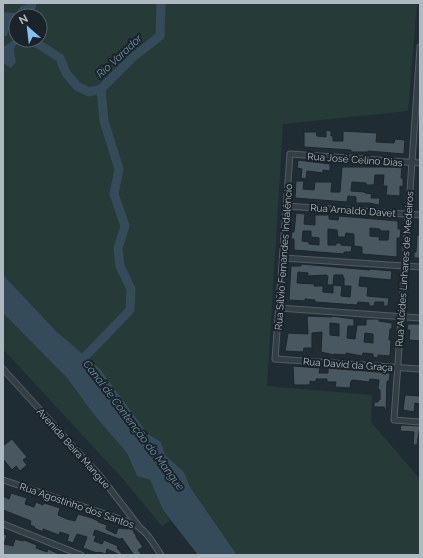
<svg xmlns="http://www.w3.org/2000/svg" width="423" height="558" viewBox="0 0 423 558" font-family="Raleway,sans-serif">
	<rect width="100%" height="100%" fill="#202c34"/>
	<g fill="#263a37">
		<path d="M3,3H30L21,6L17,13L3,12Z"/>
		<path d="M37,3H417L408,111L283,124L267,386L372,395L371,422L420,479V555H237L190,487L184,472L165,455L161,442L148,434L100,369L56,331L3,275V63H5L14,52L15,46L21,40H40V16H38L35,10Z"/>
		<path d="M11,23L15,28L16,38L3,47V36H7Z"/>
		<path d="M3,313L67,378L95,416L127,453L137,476L150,480L163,510L170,521L162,526L122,478L3,349Z"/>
	</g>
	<g fill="#354b5a">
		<path d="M30,3H37L35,10L38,16H16V31L15,28L11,23L7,36H3V12L16,13L21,6Z"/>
		<path d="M16,38V40H21L15,46L14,52L16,62L11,68L3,63V47Z"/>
		<path d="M3,275L56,331L100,369L148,434L161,442L165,455L184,472L190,487L237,555H198L163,510L150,480L137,476L127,453L95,416L67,378L3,313Z"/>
	</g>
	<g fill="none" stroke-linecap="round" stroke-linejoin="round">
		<g stroke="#354b5a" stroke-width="9">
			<path d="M32,40L60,58L66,73L77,86L89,92L101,89"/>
			<path d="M78,364L130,310L131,289L120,266L118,248L125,226L114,194L119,169L104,121L101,89L132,58L160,36L161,3"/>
		</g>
	</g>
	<g fill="#495760" stroke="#1b252b" fill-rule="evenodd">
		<path d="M326,130L331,131V136H333V141H343V131L377,133L376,142L394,143L395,139L405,140L404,154L368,151V152H351V150L304,147V132H316L317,136L326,137Z"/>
		<path d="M298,160L330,164V171L323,170V173L307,171L306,179L301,178L302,169L297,168Z"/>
		<path d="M342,167H402L401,178H403V187L400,186V196L386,195L387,186H383L384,175H375L374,185H366V183L352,182L351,191L365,192V193L372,194L371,198H380L379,205L369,203H356V197L348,196L347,202L295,198L296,181H304L303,189L314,190L315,182H332L331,192H340Z"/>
		<path d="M296,213L305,214L304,224L315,225V215H329V219L338,220L339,216L398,221V229H401L400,238H397V257L362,254V247L354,246V234L346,233L345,237H338L337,230L328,229V245H336V243H341V245L352,246L351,252H344V254L294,250V239H291L292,232H294ZM370,228L380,229V231H389L388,240H379L380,237L370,236ZM303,231H311V237L319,238V245L309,244V242L302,241Z"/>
		<path d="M417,235H420V258H414V252H416Z"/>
		<path d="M301,264L370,270V269L392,271L391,280L360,277L359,286L368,287L367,296L389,298L388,306H383L384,302H375L374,306H369V303L358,302L357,305L315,302V300L305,299V301L289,300L291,266H301ZM298,272L308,273V276L326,275L328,276L327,285H333L334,275H343V278H344V286H351L350,297L341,296L342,286L333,285V293L323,292V286H314L315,284L297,283Z"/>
		<path d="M307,316L332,317V316L354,319V326H348L347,338L355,339L357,325H366V319H379V321L392,323V329H390L389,340H391L390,356L378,355V358L373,357V354L363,353L362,356L346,353V355L334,354V355L321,352L322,332L312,333V348H304L303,352L285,351L288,333L308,334ZM330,323L339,324V336L330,335ZM365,333L373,334V343L364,342Z"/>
		<path d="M408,324H420V341L409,340L410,330H407Z"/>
		<path d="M293,366L320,368L319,373H328V368L390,373L389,381H387L386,412L384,407H374V402H378V400H380V390L378,389L379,380L370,379L369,382L353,380L351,381L350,388L335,387L336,382H327V379H316V382L310,381V385H294Z"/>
		<path d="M405,395L420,396V404L415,403L414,412L403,410Z"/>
		<path d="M401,425L420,426L417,445H413L414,432L400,431Z"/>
		<path d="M12,439L27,457L23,460L27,465L20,471L16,466L12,470L3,459V446Z"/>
		<path d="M11,493L27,498L25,504L34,507L36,502L43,505L44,503L60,508L58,515L67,519L75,521L78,514L92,518L98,521V522L107,525L106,529L116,534L118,528L128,529L129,527L134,529L133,531L136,535V537L143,547L138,550L142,555H134L122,538L121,539H119L95,530L93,535L96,536L94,541L102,544L104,540L118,546L117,548L123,555H120L107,549L106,554L99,552V553L94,552L83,548L87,537L77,534L73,543L67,541L69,535L60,532L59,535L43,529V532L34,528L35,527L30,525L31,521L3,510V496L9,499Z"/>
		<path d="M3,534L7,535L4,544L13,546L15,539L23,541L24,540L37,545L36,548L47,552L48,549L61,555H3Z"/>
	</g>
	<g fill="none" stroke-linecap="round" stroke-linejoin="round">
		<defs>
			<g id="minor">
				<path d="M420,47L394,420L420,422"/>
				<path d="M420,163L290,154L275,359L420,369"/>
				<path d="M286,206L420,215"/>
				<path d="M283,258L420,267"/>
				<path d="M279,308L420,318"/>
				<path d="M3,369L100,476L141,529"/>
				<path d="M3,480L132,523C146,529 153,543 161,555"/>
				<path d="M3,524L81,555"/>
			</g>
		</defs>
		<use href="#minor" stroke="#515c63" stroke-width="7"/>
		<use href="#minor" stroke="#343e45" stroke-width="5"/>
	</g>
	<g text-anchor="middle" stroke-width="4" stroke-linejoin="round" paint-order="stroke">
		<g font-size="10" fill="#aeb9c2" stroke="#192329">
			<text transform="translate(355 159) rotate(4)" y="4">Rua José Celino Dias</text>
			<text transform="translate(353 210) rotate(4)" y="4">Rua Arnaldo Davet</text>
			<text transform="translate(283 257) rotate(-86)" y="4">Rua Sílvio Fernandes Indalêncio</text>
			<text transform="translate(404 269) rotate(-86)" y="4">Rua Alcides Linhares de Medeiros</text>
			<text transform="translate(348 364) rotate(4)" y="4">Rua David da Graça</text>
			<text transform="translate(74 448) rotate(48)" y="4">Avenida Beira Mangue</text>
			<text transform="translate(77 505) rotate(19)" y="4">Rua Agostinho dos Santos</text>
		</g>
		<g font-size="11" font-style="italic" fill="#7090a4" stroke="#192329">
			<text transform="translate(119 56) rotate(-43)" y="4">Rio Varador</text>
			<text transform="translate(134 425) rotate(53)" y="4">Canal de Contenção do Mangue</text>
		</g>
	</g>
	<rect width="423" height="558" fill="none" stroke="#aeb9c2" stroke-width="8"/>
	<g transform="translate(28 28) rotate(332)"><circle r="19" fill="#192329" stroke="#555f66"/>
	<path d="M0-3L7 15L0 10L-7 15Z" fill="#85c1f0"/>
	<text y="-6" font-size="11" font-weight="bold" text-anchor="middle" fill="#aeb9c2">N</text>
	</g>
</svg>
